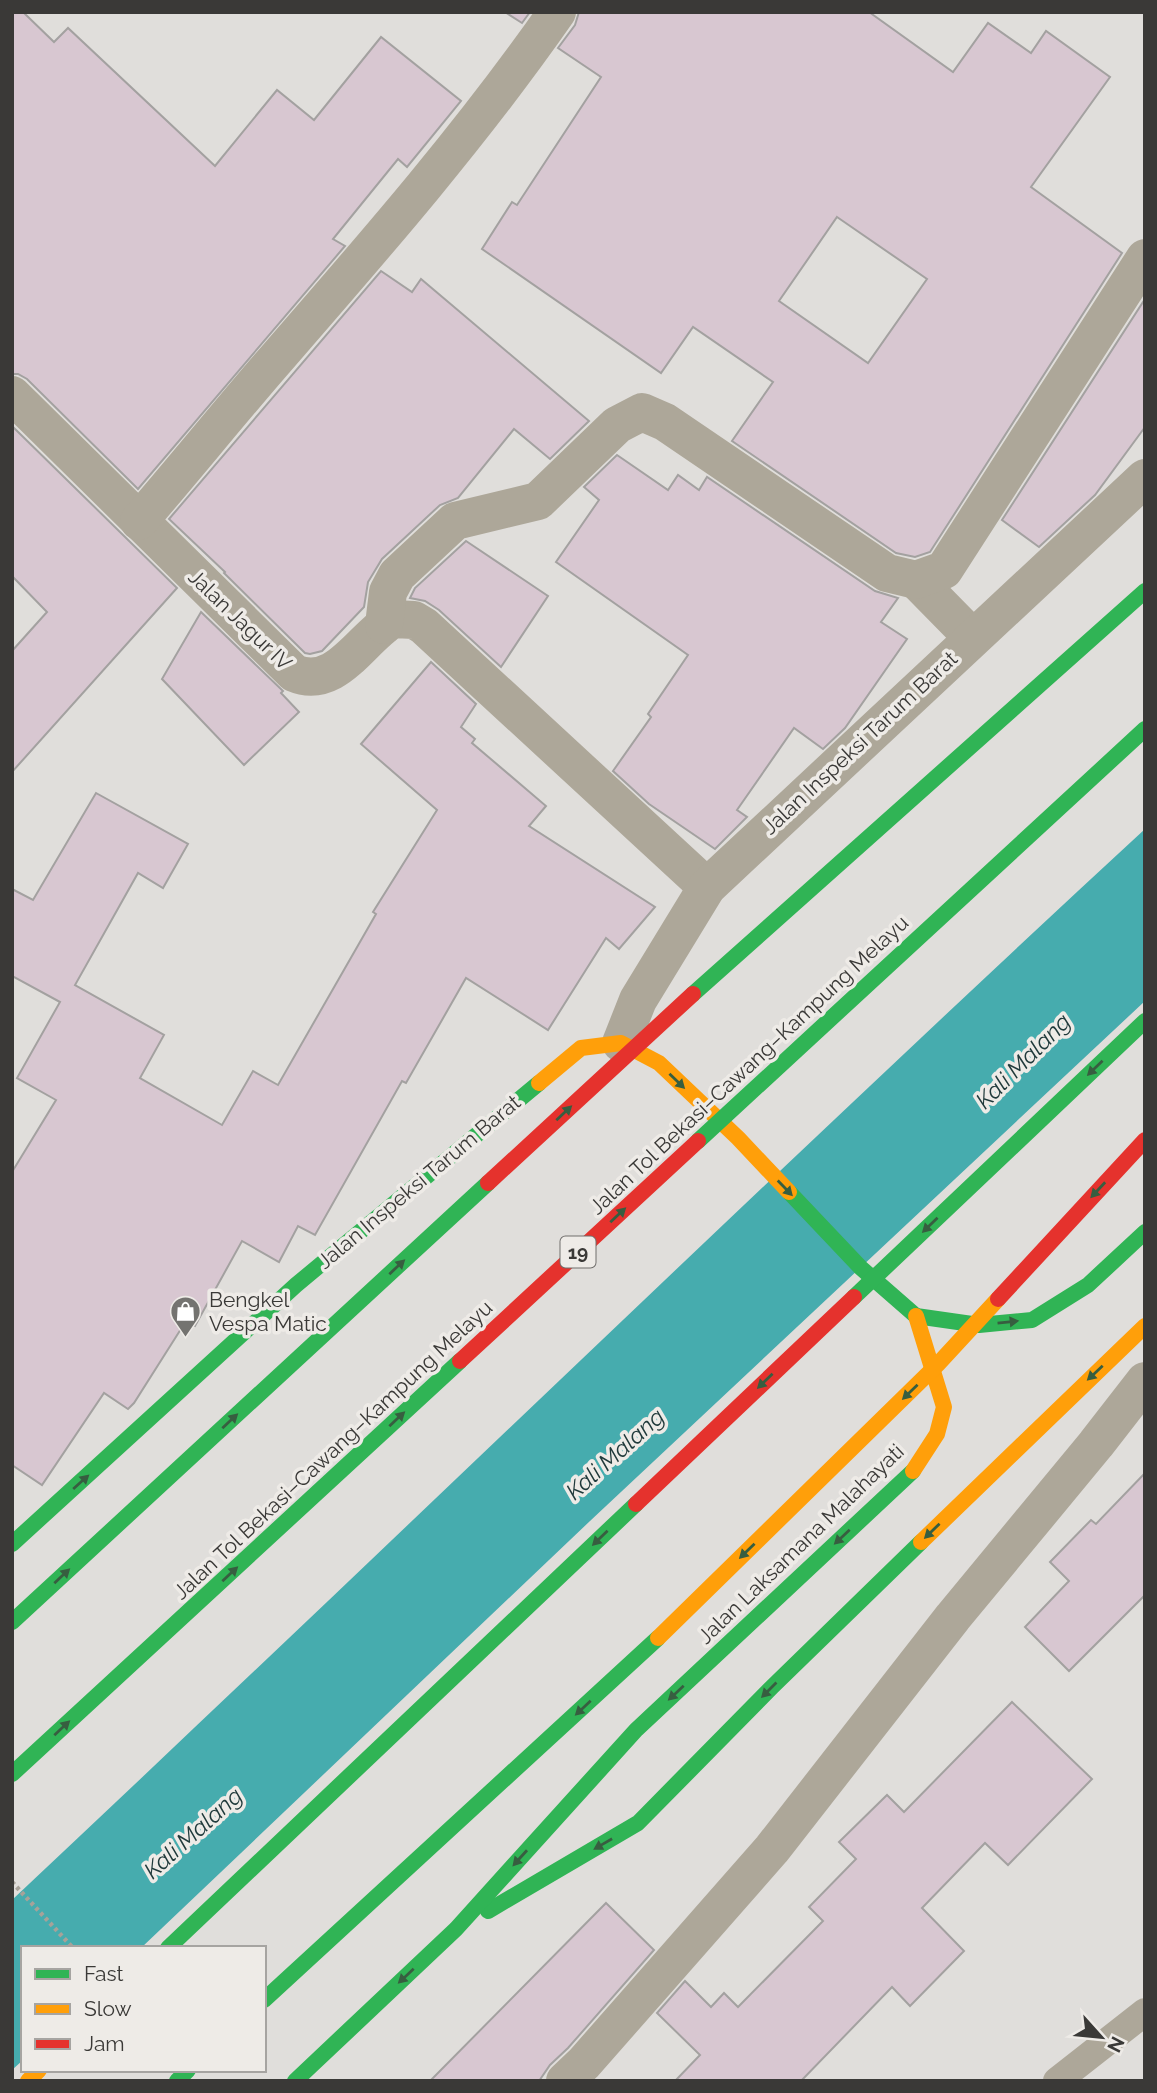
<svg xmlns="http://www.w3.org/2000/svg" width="1157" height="2093" viewBox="0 0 1157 2093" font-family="Raleway,sans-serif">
	<rect width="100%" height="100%" fill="#e0dedb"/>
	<path fill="#46acae" d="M1145,829V1001L590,1521L141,1948H23V2060L12,2070V1900C391,1544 763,1182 1145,829Z"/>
	<g fill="#d8c7d1" stroke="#a3a1a0" stroke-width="2" fill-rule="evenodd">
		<path d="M12,12H23L54,42L68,28L215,166L277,90L314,120L381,37L461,101L407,167L398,159L333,239L345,246L138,489L27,379L18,374H12Z"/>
		<path d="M505,12H530L522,23Z"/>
		<path d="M579,12H869L953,72L988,23L1031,53L1046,31L1110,77L1031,187L1122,253L930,552L915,557L896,553L732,441L773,382L693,327L661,373L482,249L512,202L517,205L601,77L558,48L575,25ZM837,217L927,279L868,363L779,301Z"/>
		<path d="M381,271L412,292L421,279L589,421L550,459L514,429L458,498L440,505L382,559L368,582L364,607L322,651L310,654L305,653L224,573L225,572L169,519Z"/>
		<path d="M1145,299V427L1095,495L1039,547L1002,520Z"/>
		<path d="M12,426L177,588L12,772V651L47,612L12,576Z"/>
		<path d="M617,455L668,490L678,475L699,490L707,477L875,591L898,598L881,622L907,639L845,728L823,749L794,728L737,810L747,817L715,849L649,804L613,771L651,717L648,714L688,655L556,562L599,500L584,487Z"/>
		<path d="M466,541L548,596L501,667L439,610L425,601L410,598L415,588Z"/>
		<path d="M201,612L283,691L281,693L299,712L244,765L162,679Z"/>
		<path d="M431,662L476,704L461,727L475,739L472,743L546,806L529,826L655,907L619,949L606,938L548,1030L466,978L406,1083L402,1081L315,1235L298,1226L279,1262L242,1241L195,1326L186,1321L134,1403L128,1409L104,1393L42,1485L12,1465V1172L56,1100L17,1078L60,1002L12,976V889L33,900L96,793L188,844L163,888L138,873L75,985L164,1035L140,1078L222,1125L253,1071L278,1085L376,914L373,912L437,810L361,744Z"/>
		<path d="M1145,1473V1595L1069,1671L1025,1627L1069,1581L1050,1562L1091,1520L1096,1524Z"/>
		<path d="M1012,1702L1092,1779L1008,1865L985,1843L922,1908L964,1951L910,2006L892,1987L801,2081H675L700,2055L657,2013L685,1981L711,2007L724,1993L738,2007L823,1921L809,1907L856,1859L839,1842L887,1795L904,1812Z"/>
		<path d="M606,1903L654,1950L568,2048L550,2065L539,2081H430Z"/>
	</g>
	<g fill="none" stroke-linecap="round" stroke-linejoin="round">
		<path stroke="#a7a299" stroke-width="4.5" stroke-dasharray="3.5 3.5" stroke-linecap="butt" d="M12,1882L73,1948"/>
		<path stroke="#ada799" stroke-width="28" d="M1057,2081L1145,2012"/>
		<g stroke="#ada799" stroke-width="38">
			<path d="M12,395L294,673C336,691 360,639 393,619L414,620L424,626L707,887"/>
			<path d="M139,521C183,470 225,418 269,367C369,252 470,137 557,12"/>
			<path d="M916,580L972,637"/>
			<path d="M384,625L388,592L397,575L455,521L538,501L617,425L642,412L665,422L887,573L916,580L944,570L1145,258"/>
			<path d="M621,1043L638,1000L707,887L1145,478"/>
			<path d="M565,2081L584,2063L772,1849L953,1617L1096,1444L1145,1381"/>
		</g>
		<g stroke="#30b455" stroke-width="16">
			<path d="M789,1192L861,1268L916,1316"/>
			<path d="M916,1316L979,1325L1032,1320L1088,1285L1145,1232"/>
			<path d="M12,1544L296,1285L539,1083"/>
			<path d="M488,1911L638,1823L772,1687L921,1542"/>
			<path d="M177,2081L188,2070"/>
			<path d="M295,2081L456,1929L636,1730L913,1471"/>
		</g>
		<g stroke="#ff9f0a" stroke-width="16">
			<path d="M539,1083L581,1048L621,1043L659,1063L738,1138L789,1192"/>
			<path d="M913,1471L937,1434L944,1407L916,1316"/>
			<path d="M921,1542L1145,1326"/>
			<path d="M28,2081L39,2070"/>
		</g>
		<g stroke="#30b455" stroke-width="16">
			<path d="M693,994L1145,591"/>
			<path d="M698,1141L1145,729"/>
			<path d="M854,1297L1145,1021"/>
			<path d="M12,1622L488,1183"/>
			<path d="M12,1774L460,1361"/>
			<path d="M168,1948L636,1504"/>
			<path d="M264,2000L658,1638"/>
		</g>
		<path stroke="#ff9f0a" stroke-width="16" d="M658,1638L938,1364L998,1299"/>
		<g stroke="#e5322d" stroke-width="16">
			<path d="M488,1183L693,994"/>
			<path d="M998,1299L1145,1140"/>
			<path d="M460,1361L698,1141"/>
			<path d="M636,1504L854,1297"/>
		</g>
	</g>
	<defs><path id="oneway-solid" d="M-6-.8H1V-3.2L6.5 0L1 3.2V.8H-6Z" transform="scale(1.75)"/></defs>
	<g fill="#375e40">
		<use href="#oneway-solid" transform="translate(1095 1068) rotate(136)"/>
		<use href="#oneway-solid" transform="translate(677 1081) rotate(44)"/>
		<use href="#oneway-solid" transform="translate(564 1113) rotate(-43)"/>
		<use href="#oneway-solid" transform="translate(785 1188) rotate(46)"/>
		<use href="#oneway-solid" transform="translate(1098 1190) rotate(133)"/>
		<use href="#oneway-solid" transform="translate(618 1215) rotate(-43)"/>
		<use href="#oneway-solid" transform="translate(930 1225) rotate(136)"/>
		<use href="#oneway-solid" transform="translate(397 1267) rotate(-43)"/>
		<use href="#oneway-solid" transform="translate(1008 1322) rotate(-6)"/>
		<use href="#oneway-solid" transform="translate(1095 1373) rotate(137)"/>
		<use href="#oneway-solid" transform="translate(765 1381) rotate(136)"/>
		<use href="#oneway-solid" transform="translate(910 1392) rotate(136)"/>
		<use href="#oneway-solid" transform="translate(397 1419) rotate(-43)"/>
		<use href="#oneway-solid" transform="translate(230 1421) rotate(-43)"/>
		<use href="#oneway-solid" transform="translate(81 1482) rotate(-42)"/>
		<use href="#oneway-solid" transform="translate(932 1531) rotate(136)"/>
		<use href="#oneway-solid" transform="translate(842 1537) rotate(137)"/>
		<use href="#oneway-solid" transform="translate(600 1538) rotate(136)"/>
		<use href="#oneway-solid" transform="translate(747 1551) rotate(136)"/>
		<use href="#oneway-solid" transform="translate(230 1574) rotate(-43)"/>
		<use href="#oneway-solid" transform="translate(62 1576) rotate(-43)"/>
		<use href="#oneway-solid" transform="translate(769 1690) rotate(135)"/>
		<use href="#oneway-solid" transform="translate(676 1693) rotate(137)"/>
		<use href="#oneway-solid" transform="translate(583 1708) rotate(137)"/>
		<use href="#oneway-solid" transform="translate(62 1728) rotate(-43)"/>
		<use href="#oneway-solid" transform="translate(603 1844) rotate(150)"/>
		<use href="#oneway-solid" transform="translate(520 1858) rotate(132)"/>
		<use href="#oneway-solid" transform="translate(406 1976) rotate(137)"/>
	</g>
	<defs>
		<symbol id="shop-pin" viewBox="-11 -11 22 30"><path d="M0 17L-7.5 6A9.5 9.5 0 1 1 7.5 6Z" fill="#747370" stroke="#eeebe7"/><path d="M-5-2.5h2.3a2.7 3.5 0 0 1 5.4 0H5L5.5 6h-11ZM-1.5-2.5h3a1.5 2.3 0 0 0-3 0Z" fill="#fff"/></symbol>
	</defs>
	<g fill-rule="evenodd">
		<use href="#shop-pin" x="168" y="1294" width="35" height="47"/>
	</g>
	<g text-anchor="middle" stroke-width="7" stroke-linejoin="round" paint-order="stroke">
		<rect fill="#eeebe7" stroke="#706e6c" stroke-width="2" x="560.5" y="1236.5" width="35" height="31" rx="5"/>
		<g font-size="19" font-weight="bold" fill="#3a3937">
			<text x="578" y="1259">19</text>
		</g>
		<g font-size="21" fill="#3a3937" stroke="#eeebe7">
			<text transform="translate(240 620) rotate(44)" y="7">Jalan Jagur IV</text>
			<text transform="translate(860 743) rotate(-43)" y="7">Jalan Inspeksi Tarum Barat</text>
			<text transform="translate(749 1065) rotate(-43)" y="7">Jalan Tol Bekasi–Cawang–Kampung Melayu</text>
			<text transform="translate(419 1182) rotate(-40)" y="7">Jalan Inspeksi Tarum Barat</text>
			<text transform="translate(333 1450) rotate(-43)" y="7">Jalan Tol Bekasi–Cawang–Kampung Melayu</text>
			<text transform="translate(801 1544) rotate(-44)" y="7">Jalan Laksamana Malahayati</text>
		</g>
		<g font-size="21" fill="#3a3937" stroke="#eeebe7" text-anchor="start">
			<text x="209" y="1307">Bengkel<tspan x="209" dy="24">Vespa Matic</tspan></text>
		</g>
		<g font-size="23" font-style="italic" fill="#203a3b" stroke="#eeebe7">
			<text transform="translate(1023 1061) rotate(-45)" y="8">Kali Malang</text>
			<text transform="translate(615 1454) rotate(-42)" y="8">Kali Malang</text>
			<text transform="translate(193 1833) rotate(-42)" y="8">Kali Malang</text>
		</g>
	</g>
	<rect width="1157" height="2093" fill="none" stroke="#3a3937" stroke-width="28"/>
	<rect x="21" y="1946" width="245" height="126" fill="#eeebe7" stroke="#a6a4a1" stroke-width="2"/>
	<rect x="35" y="1969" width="35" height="10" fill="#30b455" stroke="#a6a4a1" stroke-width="2"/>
	<text x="84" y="1981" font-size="21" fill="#3a3937">Fast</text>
	<rect x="35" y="2004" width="35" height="10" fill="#ff9f0a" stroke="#a6a4a1" stroke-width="2"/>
	<text x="84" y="2016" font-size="21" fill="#3a3937">Slow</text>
	<rect x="35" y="2039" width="35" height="10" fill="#e5322d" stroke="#a6a4a1" stroke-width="2"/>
	<text x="84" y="2051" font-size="21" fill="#3a3937">Jam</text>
	<g transform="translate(1101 2037) rotate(117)" stroke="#eeebe7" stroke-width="5" paint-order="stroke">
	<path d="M0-5L12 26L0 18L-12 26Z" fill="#3a3937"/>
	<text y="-10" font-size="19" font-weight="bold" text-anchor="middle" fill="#3a3937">N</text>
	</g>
</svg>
